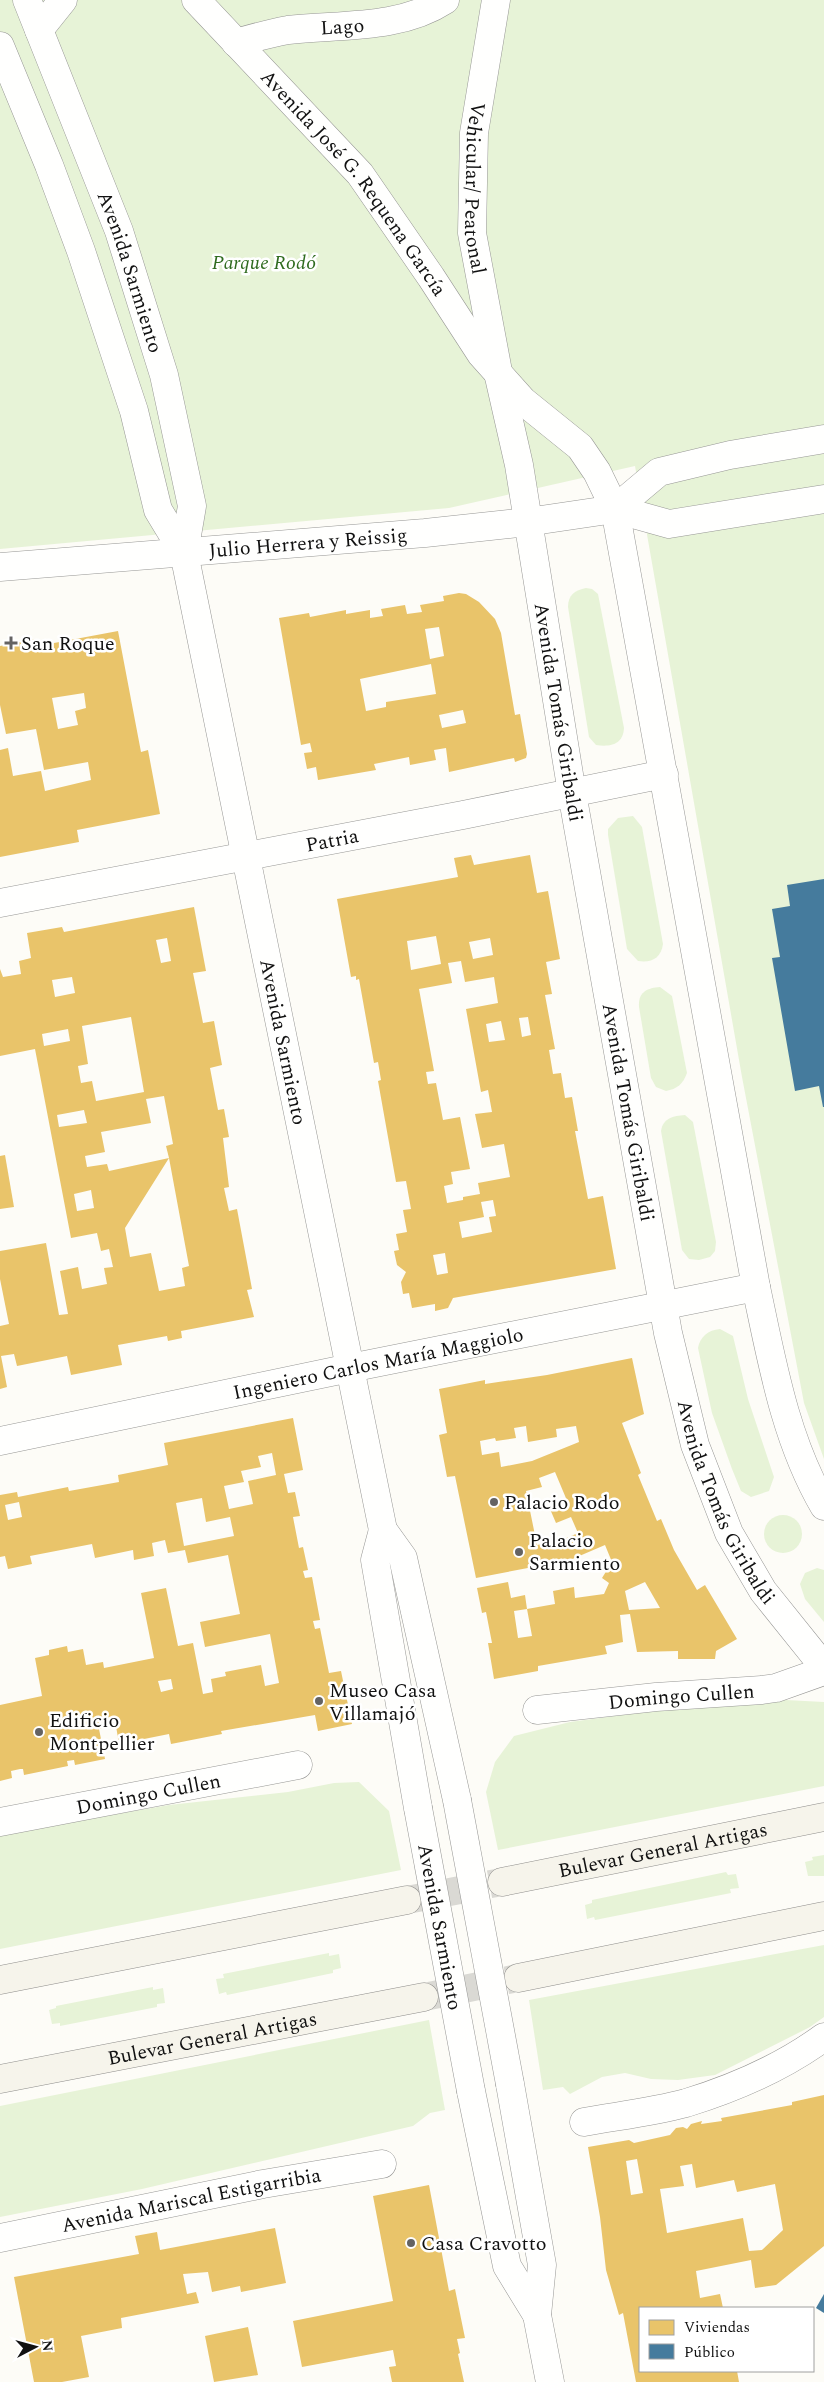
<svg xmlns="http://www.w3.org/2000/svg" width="824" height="2382" viewBox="0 0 824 2382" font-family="Spectral,serif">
	<rect width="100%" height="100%" fill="#fdfcf7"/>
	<g fill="#e7f3d7">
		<path d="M0,0H824V1459L804,1403L742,1077L635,466L449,508L0,549Z"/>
		<path d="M586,588L592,589L598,594L624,728C623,745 610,747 596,745L589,737L568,607C568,595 575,590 586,588Z"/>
		<path d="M633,816L642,827L663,944C661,958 652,963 638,961L627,949L608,835V829L618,818Z"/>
		<path d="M660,987L672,996L687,1073C683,1084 677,1089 666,1091L656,1087L651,1078L639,1007C638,992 647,988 660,987Z"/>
		<path d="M685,1115L693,1122L716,1242L715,1251L710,1257L699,1260L689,1259L682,1250L661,1131C663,1118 673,1116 685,1115Z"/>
		<path d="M720,1329L733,1336L748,1399L774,1477L769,1491L751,1497L741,1491L732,1469L712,1413L698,1348C700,1337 708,1330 720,1329Z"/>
		<circle cx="783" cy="1534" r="19"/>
		<path d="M817,1568L824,1570V1622L805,1599L800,1584L805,1573Z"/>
		<path d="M750,1698L824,1702V1786L498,1850L486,1792L495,1762L514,1736L570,1722Z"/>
		<path d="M359,1782L389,1811L401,1870L0,1949V1834L169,1805L288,1792L334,1783Z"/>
		<path d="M824,1855V1876H808L805,1862L813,1860L812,1857Z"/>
		<path d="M726,1872L728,1875L736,1874L739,1888L730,1889L731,1893L595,1920L594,1917L587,1919L585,1905L592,1903V1900Z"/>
		<path d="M824,1945V2017L810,2027L715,2075L678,2080L651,2079L625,2073L602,2077L570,2094L563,2087L543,2090L529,2000Z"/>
		<path d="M329,1953V1956L339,1954L341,1968L333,1970V1973L227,1995L226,1992L219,1994L216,1979L224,1978L223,1974Z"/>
		<path d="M153,1987V1990L163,1988L165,2003L157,2004V2007L60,2026V2023L52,2024L49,2010L56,2008V2006Z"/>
		<path d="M429,2020L445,2110L430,2113L413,2126L142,2189L0,2217V2106Z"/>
	</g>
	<g fill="#e9c46a" fill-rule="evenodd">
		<path d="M459,593L466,594L479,602L495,619L501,633L515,715L520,714L527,754L526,758L515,762L514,758L449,772L446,748L434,750L436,760L410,765L409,757L374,764L376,770L318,780L316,767L307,769L304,753L312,752L310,743L301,745L279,618L309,613L310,617L346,610V614L370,610V618L383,616L381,609L405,605L407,614L422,612L420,605L444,601L443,596ZM439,627L444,656L430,659L425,629ZM431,664L436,694L386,702V707L366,711L360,679ZM463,710L466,723L442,728L439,715Z"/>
		<path d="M118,631L141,752L148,750L160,814L77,830L79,842L0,857V750L8,748L13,776L41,771L45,791L91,780L88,762L44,770L36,729L6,734L0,705V646L36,639L38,646ZM84,693L86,708L75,711L78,725L58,729L52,698Z"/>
		<path d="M471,855L474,865L530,855L537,893L548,891L560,959L546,962L552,994L545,995L555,1049L549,1050L553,1074L561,1073L565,1098L572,1097L578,1131H575L588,1199L603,1196L616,1269L453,1298L448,1308L435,1311V1304L412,1308L409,1293L403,1294L401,1282L406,1272L397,1265L394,1251L399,1250L396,1234L407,1232L403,1210L411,1209L406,1181L396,1182L378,1081L381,1080L378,1062L374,1063L359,979L356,980V976L351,977L337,899L458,877L454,858ZM436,936L441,964L411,970L407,941ZM490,938L493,955L473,959L469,942ZM461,961L465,982L494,977L498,1003L466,1009L481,1092L488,1090L492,1112L475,1114L482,1148L504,1144L510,1177L478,1183L480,1194L463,1197V1200L447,1203L444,1186L453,1184L451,1172L470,1169L460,1117L443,1120L436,1083L428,1084L426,1072L434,1071L419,989L452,983L448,963ZM528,1017L531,1035L522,1037L519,1018ZM501,1021L505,1040L489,1042L486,1024ZM493,1200L496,1216L489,1217L492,1232L462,1238L459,1222L484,1217L481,1202ZM445,1253L448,1273L437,1275L433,1255Z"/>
		<path d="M194,907L206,971L193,973L203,1023L214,1021L222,1065L210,1068L218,1110L224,1109L229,1137L223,1138L229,1187L224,1188L229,1211L237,1209L252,1289L247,1290L254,1317L181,1331L182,1338L168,1341L167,1336L118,1345L122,1365L71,1375L67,1356L17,1366L14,1354L1,1356L7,1387L0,1389V1326L9,1324L0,1279V1251L46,1243L59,1315L68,1314L60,1271L78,1267L82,1289L107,1284L104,1268L113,1267L109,1249L101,1251L97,1233L71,1238L35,1049L0,1056V969L3,977L21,974L19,961L31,958L27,933L62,927L64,932ZM167,938L171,961L161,963L156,940ZM72,977L75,993L55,997L52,980ZM131,1017L144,1092L96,1101L92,1081L81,1083L78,1066L88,1064L82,1026ZM68,1029L70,1041L44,1046L42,1034ZM164,1096L173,1144L166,1146L169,1158L189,1266L182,1268L185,1286L159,1291L151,1253L130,1257L125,1228L169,1158L109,1171L107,1164L87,1167L85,1156L105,1152L101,1132L151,1123L146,1099ZM84,1110L87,1123L59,1127L57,1115ZM91,1190L94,1208L77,1211L74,1194Z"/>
		<path d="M5,1155L14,1207L0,1209V1156Z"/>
		<path d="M632,1358L644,1414L622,1423L641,1473L638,1475L657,1521L661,1519L674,1550L697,1590L705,1585L737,1639L716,1651L715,1659H678V1651L637,1652L630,1614L620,1615L623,1642L605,1646L607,1654L538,1666V1671L494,1679L488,1643H492L486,1612L482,1613L477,1588L508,1582L511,1598L525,1595L527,1609L514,1611L518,1638L532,1636L527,1609L555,1604L553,1591L574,1587L575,1598L604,1594L609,1583L602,1578L612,1562L605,1545L570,1560L476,1578L455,1476L447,1477L439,1435L447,1433L439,1389L485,1380V1384L547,1375ZM526,1426L528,1442L557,1437L556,1429L576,1426L579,1442L532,1461L501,1467L499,1452L482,1455L480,1441L495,1438L496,1441L516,1438L514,1428ZM555,1472L568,1503L550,1509L556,1523L571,1517L578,1533L562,1540L537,1545L526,1491L542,1487L539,1478ZM645,1582L660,1608L629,1610L625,1591Z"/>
		<path d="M293,1418L303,1470L284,1474L288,1493L295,1492L300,1516L293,1517L299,1548L303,1547L308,1570L303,1571L305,1578L312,1577L320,1620L313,1621L315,1629L320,1628L329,1673L341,1671L352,1724L318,1731L315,1715L221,1731L222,1734L171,1744L169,1734L119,1744L116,1726L99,1729L105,1759L75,1765L74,1760L67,1761L68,1766L24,1775L23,1769H20L11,1771L12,1778L0,1781V1705L42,1696L35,1658L49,1655V1650L67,1646L68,1652L83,1649L86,1665L103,1662L104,1668L154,1658L141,1593L166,1588L178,1646L193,1643L203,1694L213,1692L211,1679L226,1676L225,1672L261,1665L265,1686L279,1683L270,1634L205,1647L200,1622L240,1614L228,1555L188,1563L185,1550L168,1553L165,1540L152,1543L154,1556L134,1560L133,1550L95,1558L92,1544L30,1556L32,1564L8,1569L5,1556L0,1557V1495L17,1492L18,1497L68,1487L69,1491L119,1482L118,1475L168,1465L164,1443ZM272,1453L276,1475L248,1481L253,1504L229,1509L224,1486L244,1482L241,1471L261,1467L258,1456ZM202,1498L206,1522L230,1517L234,1536L184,1546L176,1503ZM19,1502L22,1517L8,1520L5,1505ZM171,1679L173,1689L161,1692L158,1681Z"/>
		<path d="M824,2095V2246L776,2285L755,2288L751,2260L696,2271L700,2298L720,2294L723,2308H640V2371H737L739,2382H636L623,2313L619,2315L606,2270L600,2217L588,2147L629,2140L634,2143L670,2135L676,2128L683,2127L687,2129L691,2124L702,2121L701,2124L722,2121L721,2118L792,2105V2102ZM637,2159L643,2193L631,2195L626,2161ZM692,2164L696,2188L734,2180L737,2192L775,2184L783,2230L762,2250L749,2251L743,2218L667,2233L660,2189L684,2186L680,2166Z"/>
		<path d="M429,2185L449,2291L455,2289L465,2338L457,2339L460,2353L458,2354L464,2382H392L389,2367L396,2366L393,2350L302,2367L293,2321L393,2301L373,2196Z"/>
		<path d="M275,2228L286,2283L241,2292L240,2286L212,2292L208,2272L183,2274L187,2294L196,2292L199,2303L121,2318L122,2328L81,2336L89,2377L62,2382H34L14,2277L139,2254L135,2236L157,2232L160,2250Z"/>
		<path d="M248,2327L258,2375L214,2382L205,2336Z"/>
	</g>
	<g fill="#457b9d">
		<path d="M824,879V1107H823L819,1086L795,1091L772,958L780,957L772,909L790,906L787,885Z"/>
		<path d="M824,2294V2313L816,2308Z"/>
	</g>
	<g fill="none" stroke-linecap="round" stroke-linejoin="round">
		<g stroke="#dad9d4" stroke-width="28" stroke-dasharray="28 14" stroke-linecap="butt">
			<path d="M407,1900L502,1882"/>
			<path d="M424,1997L513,1979"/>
		</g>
		<defs>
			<g id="minor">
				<path id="s1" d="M196,0L360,174L431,277L481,354L523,401L580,447L597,472L615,509L756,1287C772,1362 785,1439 824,1506"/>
				<path id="s2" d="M496,0L474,133L472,233L499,377L519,465L572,793L668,1333L695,1445L729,1533L763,1591L824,1667"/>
				<path d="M39,30L63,0"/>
				<path id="s3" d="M236,43C253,38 271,33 288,30C340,24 399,30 445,0"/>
				<path d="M615,509L659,472L730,455L824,439"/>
				<path id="s4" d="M0,567L425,533L527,522L615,509L669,524L824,499"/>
				<path id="s5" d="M0,903L463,815L664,774"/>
				<path id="s6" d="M0,1441L350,1368L756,1287"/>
				<path id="s7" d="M537,1710L656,1697L762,1690L776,1688L824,1671"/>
				<path id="s8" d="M0,1822L298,1765"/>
				<path d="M584,2122C617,2116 653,2112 686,2103C735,2088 783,2067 824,2037"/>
				<path id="s9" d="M0,2238L263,2184L382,2164"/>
			</g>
			<g id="tertiary">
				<path id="s10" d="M27,0L119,231L164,375L192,506L184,553"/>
				<path id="s11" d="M0,46L49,165L81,251L134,411L158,510L184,553L383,1530L403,1558L457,1800"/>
				<path d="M383,1530L375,1560L418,1808"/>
				<path d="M510,2084L542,2265L537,2315L550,2382"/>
				<path d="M471,2091L507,2266L537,2315"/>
			</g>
			<g id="secondary">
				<path id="s12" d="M502,1882L824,1817"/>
				<path d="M518,1978L824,1916"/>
				<path d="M0,1980L407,1900"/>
				<path id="s13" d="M0,2079L424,1997"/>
			</g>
		</defs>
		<use href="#minor" stroke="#979795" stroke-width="29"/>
		<use href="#tertiary" stroke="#979795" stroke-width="29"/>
		<use href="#secondary" stroke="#8e8d8b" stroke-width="29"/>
		<use href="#minor" stroke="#fffffe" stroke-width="28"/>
		<use href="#tertiary" stroke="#fffffe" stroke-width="28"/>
		<use href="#secondary" stroke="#f6f4eb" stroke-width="28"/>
		<defs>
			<g id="tertiary-bridge">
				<path d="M457,1800L510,2084"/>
				<path id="s14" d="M418,1808L471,2091"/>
			</g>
		</defs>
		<use href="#tertiary-bridge" stroke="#979795" stroke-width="29" stroke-linecap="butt"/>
		<use href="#tertiary-bridge" stroke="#fffffe" stroke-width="28"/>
	</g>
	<g fill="#646362" stroke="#fff" stroke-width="2">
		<path d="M8.5 635.5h5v5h5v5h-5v5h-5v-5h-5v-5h5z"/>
		<circle cx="494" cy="1502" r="5"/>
		<circle cx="519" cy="1552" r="5"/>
		<circle cx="319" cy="1701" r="5"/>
		<circle cx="39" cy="1732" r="5"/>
		<circle cx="411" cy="2243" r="5"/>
	</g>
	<g text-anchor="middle" stroke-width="5" stroke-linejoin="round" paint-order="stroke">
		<g font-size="20" fill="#111" stroke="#fff">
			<text dy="7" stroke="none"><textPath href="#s3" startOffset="108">Lago</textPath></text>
			<text dy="7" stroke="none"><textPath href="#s1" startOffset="242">Avenida José G. Requena García</textPath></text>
			<text dy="7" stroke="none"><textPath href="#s2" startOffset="190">Vehicular/ Peatonal</textPath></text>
			<text dy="7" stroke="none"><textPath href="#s10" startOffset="291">Avenida Sarmiento</textPath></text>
			<text dy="7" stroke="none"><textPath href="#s4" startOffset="309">Julio Herrera y Reissig</textPath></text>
			<text dy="7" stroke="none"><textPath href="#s2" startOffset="722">Avenida Tomás Giribaldi</textPath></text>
			<text dy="7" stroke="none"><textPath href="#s5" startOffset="338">Patria</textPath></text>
			<text dy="7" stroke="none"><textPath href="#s11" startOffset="1040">Avenida Sarmiento</textPath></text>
			<text dy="7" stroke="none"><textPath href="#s2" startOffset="1128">Avenida Tomás Giribaldi</textPath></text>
			<text dy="7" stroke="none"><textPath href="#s6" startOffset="386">Ingeniero Carlos María Maggiolo</textPath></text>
			<text dy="7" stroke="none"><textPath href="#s2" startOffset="1532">Avenida Tomás Giribaldi</textPath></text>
			<text dy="7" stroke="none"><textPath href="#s7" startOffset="145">Domingo Cullen</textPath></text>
			<text dy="7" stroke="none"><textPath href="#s8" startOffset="151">Domingo Cullen</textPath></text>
			<text dy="7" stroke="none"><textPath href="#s12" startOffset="164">Bulevar General Artigas</textPath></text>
			<text dy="7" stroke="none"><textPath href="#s14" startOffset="121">Avenida Sarmiento</textPath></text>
			<text dy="7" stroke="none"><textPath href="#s13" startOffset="216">Bulevar General Artigas</textPath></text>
			<text dy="7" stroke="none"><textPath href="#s9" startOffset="195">Avenida Mariscal Estigarribia</textPath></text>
		</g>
		<g font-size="20" font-style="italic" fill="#2f6b1f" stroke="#fff">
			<text x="264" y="269">Parque Rodó</text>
		</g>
		<g font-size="20" fill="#111" stroke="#fff" text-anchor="start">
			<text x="21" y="650">San Roque</text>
			<text x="504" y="1509">Palacio Rodo</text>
			<text x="529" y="1547">Palacio<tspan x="529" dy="23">Sarmiento</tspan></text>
			<text x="329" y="1697">Museo Casa<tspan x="329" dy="23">Villamajó</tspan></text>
			<text x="49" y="1727">Edificio<tspan x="49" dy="23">Montpellier</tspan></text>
			<text x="421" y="2250">Casa Cravotto</text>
		</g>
	</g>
	<rect x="639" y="2307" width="175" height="65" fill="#ffffff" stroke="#a0a0a0"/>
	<rect x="649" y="2320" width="25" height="15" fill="#e9c46a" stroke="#a0a0a0"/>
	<text x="684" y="2332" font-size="15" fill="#111111">Viviendas</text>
	<rect x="649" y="2344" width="25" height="15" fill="#457b9d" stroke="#a0a0a0"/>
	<text x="684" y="2357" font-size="15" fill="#111111">Público</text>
	<g transform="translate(35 2347) rotate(84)" stroke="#ffffff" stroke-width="4" paint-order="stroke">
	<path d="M0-4L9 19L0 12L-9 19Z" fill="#111111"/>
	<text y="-8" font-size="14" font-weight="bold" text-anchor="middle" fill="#111111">N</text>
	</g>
</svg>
